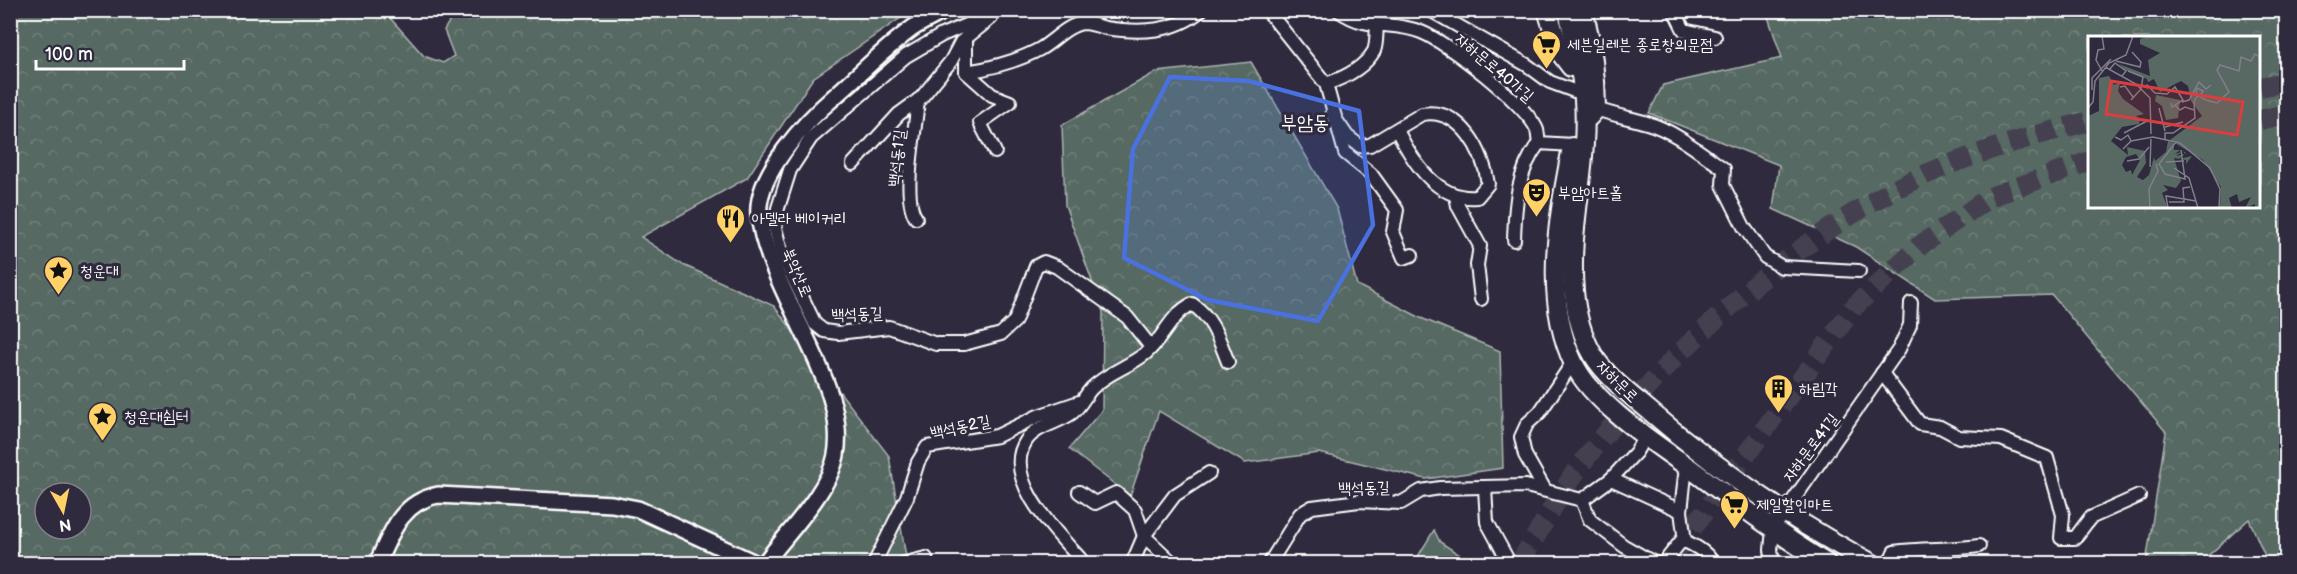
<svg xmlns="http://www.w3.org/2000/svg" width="2297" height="574" viewBox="0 0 2297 574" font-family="'Balsamiq Sans','Poor Story',sans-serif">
	<defs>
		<pattern id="forest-crowns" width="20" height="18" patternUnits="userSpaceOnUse" patternTransform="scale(1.5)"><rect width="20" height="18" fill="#576962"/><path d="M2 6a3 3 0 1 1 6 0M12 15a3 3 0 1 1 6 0" fill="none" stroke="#70807a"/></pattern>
	</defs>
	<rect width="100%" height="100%" fill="#2f2a3d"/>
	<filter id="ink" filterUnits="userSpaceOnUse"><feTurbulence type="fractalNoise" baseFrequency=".0167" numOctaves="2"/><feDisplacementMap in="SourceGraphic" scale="12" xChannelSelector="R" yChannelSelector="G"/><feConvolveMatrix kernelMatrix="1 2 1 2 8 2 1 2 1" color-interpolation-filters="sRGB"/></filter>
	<g filter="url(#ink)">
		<g fill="url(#forest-crowns)" stroke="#abb4b0" stroke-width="1.5" fill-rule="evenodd">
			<path d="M10,11H388L391,19L424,56L443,63L454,56L444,30L452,17L443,11H911L813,78L747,178L641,237L683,265L774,306L889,456L907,563H11ZM45,493H81V529H45Z"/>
			<path d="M1766,11H2286V563H2268L2249,519L2209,555L2207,563H2146L2166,432L2052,295L1935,299L1856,247L1773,209L1779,165L1649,113L1663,85L1782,58ZM2090,38H2260V207H2090Z"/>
			<path d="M1251,62L1337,209L1357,285L1421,318L1500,351L1503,468L1426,479L1319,453L1245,463L1159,411L1130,496L1069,449L1102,410L1103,312L1065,205L1062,125L1156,72Z"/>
			<path d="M1434,530L1440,542L1472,563H1414Z"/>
		</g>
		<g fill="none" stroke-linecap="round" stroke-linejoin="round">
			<g stroke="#443f50" stroke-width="20" stroke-dasharray="20 10" stroke-linecap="butt">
				<path d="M2260,87L2286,82"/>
				<path d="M2260,120L2286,114"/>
				<path d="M1675,552L1854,307L1918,247L1990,197L2090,161"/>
				<path d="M1519,564C1542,527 1563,486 1590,453C1672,349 1808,225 1931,172C1983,150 2035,135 2090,121"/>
			</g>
			<defs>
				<g id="minor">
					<path d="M1002,10L942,35L906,56L811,138L790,170L778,208L775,228L782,255L815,324L824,331L838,333L889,327L936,344H964L1001,334L1015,321L1036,266L1044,262L1057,267L1127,317L1151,347"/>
					<path d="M1267,10L1326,84L1345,153L1371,174L1397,210L1393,232L1404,258L1412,255"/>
					<path d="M1338,10C1369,32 1390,20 1421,32C1447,42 1527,105 1537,130C1538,134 1538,139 1539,143"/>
					<path d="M1430,10L1527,65L1550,82L1574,91"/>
					<path d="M1674,10L1684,30L1715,37"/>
					<path d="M966,37V72L992,95L1010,102L980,123L995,152"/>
					<path d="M966,72C991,68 1018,61 1040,49C1054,41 1067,25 1083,23C1090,23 1099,26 1105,28C1139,33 1175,33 1201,10"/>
					<path d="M1326,84C1344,78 1364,68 1374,51C1377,44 1376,34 1377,26"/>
					<path d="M1596,109C1613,115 1630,118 1647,123C1675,131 1701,153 1724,169L1723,185L1744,227L1765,257L1782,267L1859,271"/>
					<path d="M1332,114L1347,136L1360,146L1370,145L1422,114C1461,107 1484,152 1488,184L1477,197C1437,201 1413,162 1397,130"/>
					<path d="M853,164L899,114L921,98L951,61L961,42L991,18"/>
					<path d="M1456,196L1458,206L1480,246L1477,265L1481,299"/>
					<path d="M916,218C901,197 916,128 918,100"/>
					<path d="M1514,240C1515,206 1517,171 1539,143L1573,145"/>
					<path d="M1882,373L1920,424L1940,427L1959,437L2001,439L2047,458L2063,515L2061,538H2075L2090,518L2139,496"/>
					<path d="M1611,479L1636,452L1645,436"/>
					<path d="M1485,488L1487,522L1510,564"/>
					<path d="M1545,490L1525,455L1521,437L1527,424L1540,412L1573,362"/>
					<path d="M1079,492L1095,503L1116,493L1135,510L1144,536L1174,564"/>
					<path d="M1582,500L1611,479L1681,511L1685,542"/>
					<path d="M1681,511L1686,466"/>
					<path d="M874,564L907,497L918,462L927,447L997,436L1038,416L1079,402"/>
					<path d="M901,564L926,558"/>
					<path d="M1085,564C1061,537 1000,480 1026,441C1035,426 1059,423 1072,413C1081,406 1085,395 1092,388C1108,372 1129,367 1146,353C1164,338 1170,315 1192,304C1213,318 1219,340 1228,362"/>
					<path d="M1132,564L1144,536L1175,495L1209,473"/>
					<path d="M1269,564L1300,514L1312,507L1359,501L1401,503L1421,491L1440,488L1526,486L1582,500L1590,520L1624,546L1656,564"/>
					<path d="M1663,564L1682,540C1694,545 1708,552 1713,564"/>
					<path d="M1773,564L1771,550L1773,529L1899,349L1910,325L1911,303"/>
					<path d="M1889,564L1894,552C1923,548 1950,550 1979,546"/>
				</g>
				<g id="tertiary">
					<path d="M377,564C391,533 401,502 438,495L612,504L638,509L757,564"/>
					<path d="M764,564C786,534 829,492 836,455C841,427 832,396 821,371C803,325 764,263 759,215C755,175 807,120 835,96C860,74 883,50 910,30C920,22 934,17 945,10"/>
				</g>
				<g id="primary">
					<path d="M1547,10L1561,54L1571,67"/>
					<path d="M1568,10C1574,40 1582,70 1584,100C1589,164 1568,227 1574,291C1576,313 1582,336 1593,355C1605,375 1627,392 1645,407C1714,467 1792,521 1873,564"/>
					<path d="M1583,10C1592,43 1596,75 1596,109L1589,117"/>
					<path d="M1572,147C1559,215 1542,298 1574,364C1593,404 1659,446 1695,472C1738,504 1781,536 1827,564"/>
				</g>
			</defs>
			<use href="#minor" stroke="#fff" stroke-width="16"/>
			<use href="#tertiary" stroke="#fff" stroke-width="20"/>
			<use href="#primary" stroke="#fff" stroke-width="22"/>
			<use href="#minor" stroke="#2f2a3d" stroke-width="12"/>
			<use href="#tertiary" stroke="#2f2a3d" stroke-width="15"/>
			<use href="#primary" stroke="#2f2a3d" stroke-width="18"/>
		</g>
	</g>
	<path fill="#4a71e0" fill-opacity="0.2" stroke="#4a71e0" stroke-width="4.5" stroke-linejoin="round" d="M1170,77L1249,81L1359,111L1373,225L1318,321L1208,300L1124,258L1133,149Z"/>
	<defs>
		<symbol id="supermarket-pin" viewBox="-11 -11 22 30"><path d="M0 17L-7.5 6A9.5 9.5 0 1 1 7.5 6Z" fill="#ffd166" stroke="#2f2a3d"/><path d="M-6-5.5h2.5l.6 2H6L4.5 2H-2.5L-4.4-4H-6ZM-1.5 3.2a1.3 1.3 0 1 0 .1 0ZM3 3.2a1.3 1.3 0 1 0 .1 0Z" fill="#111"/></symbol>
		<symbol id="theatre-pin" viewBox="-11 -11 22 30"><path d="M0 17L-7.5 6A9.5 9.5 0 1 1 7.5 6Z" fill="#ffd166" stroke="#2f2a3d"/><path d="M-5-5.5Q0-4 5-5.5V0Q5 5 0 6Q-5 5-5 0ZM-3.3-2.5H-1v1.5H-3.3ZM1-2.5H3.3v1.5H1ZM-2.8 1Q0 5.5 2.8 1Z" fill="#111"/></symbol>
		<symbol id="restaurant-pin" viewBox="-11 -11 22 30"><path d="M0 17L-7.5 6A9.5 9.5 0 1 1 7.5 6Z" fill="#ffd166" stroke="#2f2a3d"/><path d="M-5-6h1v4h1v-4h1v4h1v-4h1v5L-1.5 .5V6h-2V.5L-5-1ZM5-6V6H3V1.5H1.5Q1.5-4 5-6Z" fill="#111"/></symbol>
		<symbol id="sight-pin" viewBox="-11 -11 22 30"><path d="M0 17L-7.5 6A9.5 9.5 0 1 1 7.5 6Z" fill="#ffd166" stroke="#2f2a3d"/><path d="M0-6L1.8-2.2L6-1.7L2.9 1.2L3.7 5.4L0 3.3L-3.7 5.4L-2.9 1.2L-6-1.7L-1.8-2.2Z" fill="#111"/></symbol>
		<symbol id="building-pin" viewBox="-11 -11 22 30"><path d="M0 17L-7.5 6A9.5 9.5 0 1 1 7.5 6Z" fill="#ffd166" stroke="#2f2a3d"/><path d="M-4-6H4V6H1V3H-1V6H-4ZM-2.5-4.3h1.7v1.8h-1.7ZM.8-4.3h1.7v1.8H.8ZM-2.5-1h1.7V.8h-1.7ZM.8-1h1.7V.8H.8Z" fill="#111"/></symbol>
	</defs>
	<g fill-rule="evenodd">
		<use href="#supermarket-pin" x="1530" y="28" width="33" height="45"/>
		<use href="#theatre-pin" x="1520" y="176" width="33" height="45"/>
		<use href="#restaurant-pin" x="714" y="202" width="33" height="45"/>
		<use href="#sight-pin" x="42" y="254" width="33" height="45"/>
		<use href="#building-pin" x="1762" y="372" width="33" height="45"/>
		<use href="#sight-pin" x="86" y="400" width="33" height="45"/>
		<use href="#supermarket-pin" x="1718" y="488" width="33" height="45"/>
	</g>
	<g text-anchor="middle" stroke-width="6" stroke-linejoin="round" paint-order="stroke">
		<g font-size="16" fill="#fff" stroke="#2f2a3d" text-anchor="start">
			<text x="1567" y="50">세븐일레븐 종로창의문점</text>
			<text x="1558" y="198">부암아트홀</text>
			<text x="752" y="224">아델라 베이커리</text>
			<text x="80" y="276">청운대</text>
			<text x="1799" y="394">하림각</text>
			<text x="124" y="422">청운대쉼터</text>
			<text x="1756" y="510">제일할인마트</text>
		</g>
		<g font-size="16" fill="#fff" stroke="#2f2a3d">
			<text transform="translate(1495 67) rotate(40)" y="6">자하문로40가길</text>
			<text transform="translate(896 158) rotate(-84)" y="6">백석동1길</text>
			<text transform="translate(798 272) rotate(67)" y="6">북악산로</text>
			<text transform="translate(857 313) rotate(-2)" y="6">백석동길</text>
			<text transform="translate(1618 381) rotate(45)" y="6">자하문로</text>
			<text transform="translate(960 426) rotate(-12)" y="6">백석동2길</text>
			<text transform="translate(1810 447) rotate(-53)" y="6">자하문로41길</text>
			<text transform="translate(1364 487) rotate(-1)" y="6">백석동길</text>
		</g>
		<g font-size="20" fill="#fff" stroke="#2f2a3d">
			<text x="1305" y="129">부암동</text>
		</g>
	</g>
	<g transform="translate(2088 36)">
		<rect width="172" height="172" fill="#2f2a3d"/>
		<path d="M60,0H172V172H167V168L157,172L163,161L151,166L149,158L141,162L144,172H132L133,151L115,124L82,104L114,80L103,65L100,50L93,45L72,56L66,43L60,46L59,43L39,35L31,28L62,40L60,24L72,17L52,8V3ZM21,40L26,49L32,47L30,55L35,63L56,78L48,80L52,83L51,88L34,91L23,105L40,119L39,111L57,115L58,127L49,141L55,144L61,139L66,121L67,125L78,116L80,105L86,107V114H92L87,118L94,116L88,120L97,118L95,115L98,117L91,123L104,120L98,128V124L86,122L93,145L88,152L75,149L80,154L74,157L80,172H0V80L11,75V42ZM48,118L52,124L44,139L43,134L38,136L34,129L38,121ZM68,59L92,64L90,82L78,84L74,70L67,65Z" fill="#576962" fill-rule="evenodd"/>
		<path fill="none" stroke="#827f8b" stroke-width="1.5" d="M28,25L52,31L53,26L44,16M17,31L48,48L62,62L63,98M21,34L27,27L38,35L34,40M14,35L8,24L10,14L16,13L14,0M40,35L55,41L53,53L43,64M32,51L37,50L45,61M60,52L57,51L59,49L67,57L79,58L87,51L95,64L84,71L83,67M4,54V42L23,23M94,66L101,64L111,46L118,53L123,49M87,69L92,74L97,71L106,74M0,72L5,66L7,45L21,27L38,19L45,0M71,72L77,95M77,91L95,86M36,97L59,85M27,101L33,104L40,99L43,105M77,103V97H85L107,82L106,66L108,62L112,58H113L114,57L115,55L109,52L108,58L109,59L113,61L114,62L118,64L129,67L141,56L129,34L132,29L151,35L153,21L163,25L167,18L173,22M88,106L71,128L77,138L97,143L93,114M35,113L43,105L65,101L92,107L122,132L132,153L131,172M39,125L51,123L61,111M78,126L96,125M62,131L63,101M86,132L101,142L110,172M81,166H96L95,152L102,151M62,172L61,153L70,135L68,128M80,172L78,160L108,165"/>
		<path fill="#da3e3e" fill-opacity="0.15" stroke="#da3e3e" stroke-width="3" d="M23,45L155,66L149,99L18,78Z"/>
		<rect width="172" height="172" fill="none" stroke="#fff" stroke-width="3"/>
	</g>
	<rect width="2297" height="574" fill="none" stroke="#2f2a3d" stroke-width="36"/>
	<rect x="18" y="18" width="2261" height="538" fill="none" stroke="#fff" stroke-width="2" filter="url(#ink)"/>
	<g transform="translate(63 511) rotate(171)"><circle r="28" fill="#2f2a3d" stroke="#827f8b" stroke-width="1.5"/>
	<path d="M0-4.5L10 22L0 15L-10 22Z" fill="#ffd166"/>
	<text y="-9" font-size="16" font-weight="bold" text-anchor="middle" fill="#ffffff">N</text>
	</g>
	<path d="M36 60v9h148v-9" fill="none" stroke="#ffffff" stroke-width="3"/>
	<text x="45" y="60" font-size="18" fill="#ffffff" stroke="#2f2a3d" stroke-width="4.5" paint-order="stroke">100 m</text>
</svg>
